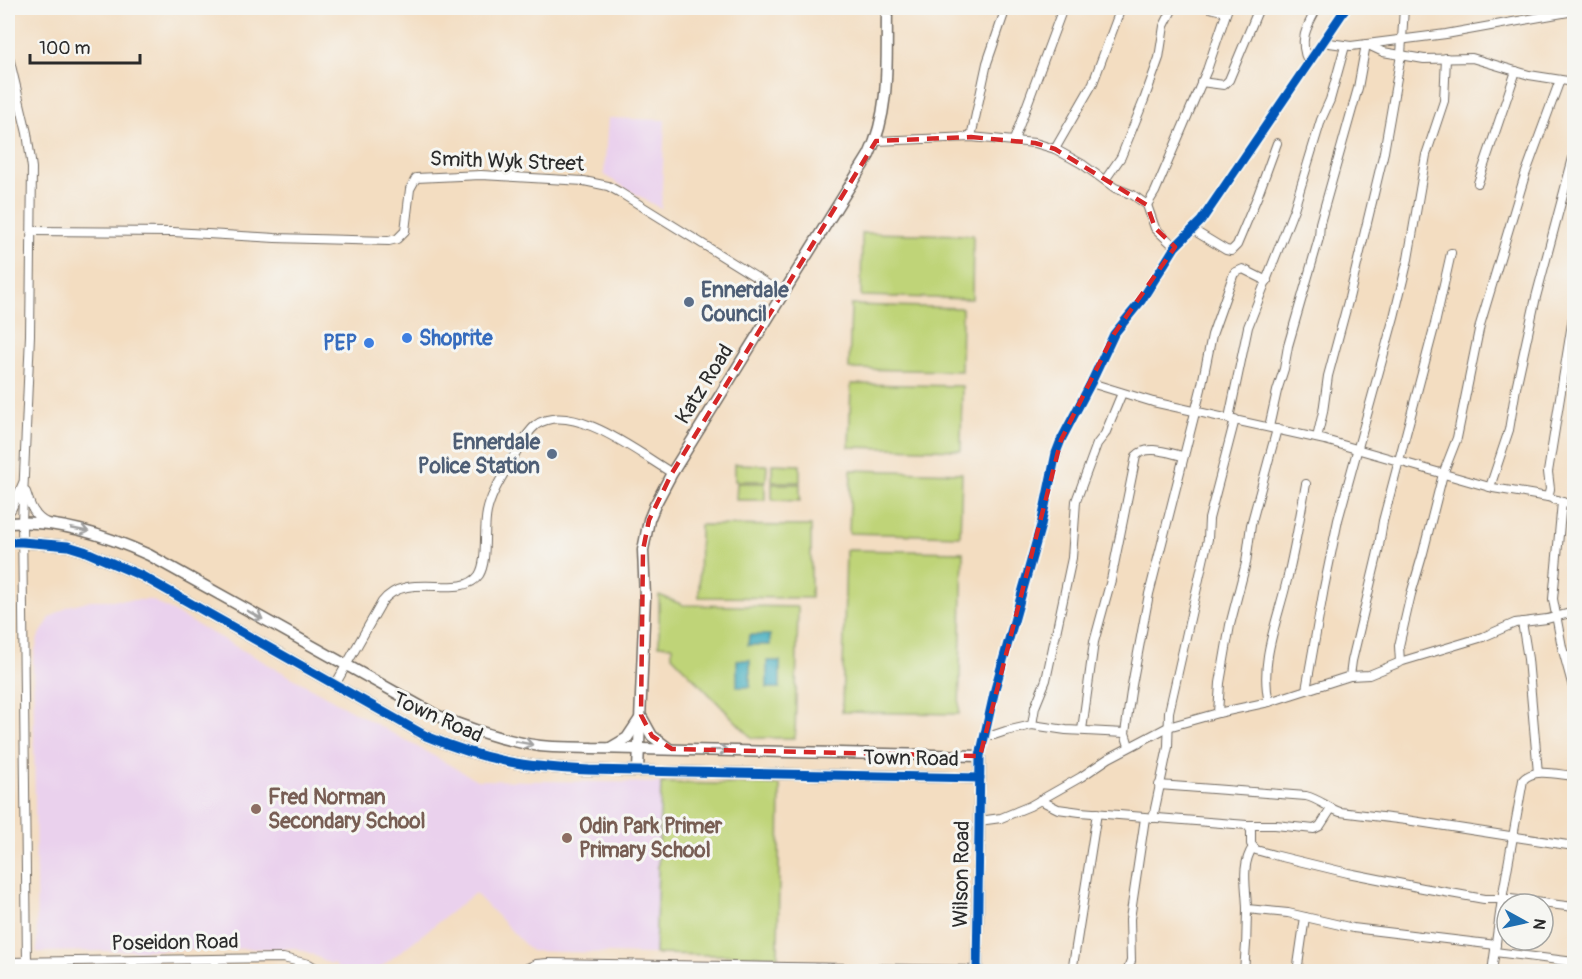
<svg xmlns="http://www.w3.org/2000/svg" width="1582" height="979" viewBox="0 0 1582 979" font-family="Pangolin,sans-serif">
	<rect width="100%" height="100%" fill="#f6f6f2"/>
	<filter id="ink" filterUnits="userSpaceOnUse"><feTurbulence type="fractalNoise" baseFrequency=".0167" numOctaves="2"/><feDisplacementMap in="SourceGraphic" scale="12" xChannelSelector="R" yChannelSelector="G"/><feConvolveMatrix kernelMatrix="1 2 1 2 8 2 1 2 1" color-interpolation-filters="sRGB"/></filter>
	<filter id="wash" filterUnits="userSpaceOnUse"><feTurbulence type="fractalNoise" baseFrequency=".008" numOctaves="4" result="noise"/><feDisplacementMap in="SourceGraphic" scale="24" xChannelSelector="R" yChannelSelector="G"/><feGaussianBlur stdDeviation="1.35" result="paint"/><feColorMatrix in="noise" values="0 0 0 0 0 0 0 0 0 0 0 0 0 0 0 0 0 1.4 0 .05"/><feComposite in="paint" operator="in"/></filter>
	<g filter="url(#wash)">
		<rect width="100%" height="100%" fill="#f3ddc1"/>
		<g fill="#ead1ed">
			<path d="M608,118L665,120L661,209L604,175Z"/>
			<path d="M92,600H152L477,780L661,783L655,954L531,951L475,893L376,971H340L334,963L331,964L307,952L296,948L37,952L33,661L38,638L50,618L68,606Z"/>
		</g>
		<g fill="#bfd478" stroke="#758052" stroke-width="1.5">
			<path d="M862,233L973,235L972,299L861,296Z"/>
			<path d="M851,305L962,308L961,371L849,369Z"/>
			<path d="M851,384L962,386L961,450L849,447Z"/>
			<path d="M735,464L767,465L766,481H735Z"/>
			<path d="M772,464L800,465V482H772Z"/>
			<path d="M851,470L962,473L960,536L849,533Z"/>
			<path d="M737,483H765V500H736Z"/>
			<path d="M772,484H800V501L772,500Z"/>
			<path d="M700,525L811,526V598L699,597Z"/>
			<path d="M846,550L963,552L959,714L842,712Z"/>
			<path d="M659,595L683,605L798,607L795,738H752L672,656V646L659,645Z"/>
			<path d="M661,783L780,785L778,956L655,954Z"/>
		</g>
		<g fill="#3facbd" stroke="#356c74" stroke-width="1.5">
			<path d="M749,635H770V645H748Z"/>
			<rect x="737" y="660" width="13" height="27"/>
			<rect x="767" y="661" width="13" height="27"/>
		</g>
	</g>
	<g filter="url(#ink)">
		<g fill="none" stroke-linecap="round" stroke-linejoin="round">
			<defs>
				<g id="street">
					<path d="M1210,8L1226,12"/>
					<path d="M1322,42L1351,46L1446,34L1574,11"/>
					<path d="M8,53L27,133L32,168L30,335L22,522L27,962"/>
					<path d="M1308,61C1298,41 1307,26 1317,8"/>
					<path d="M1201,82L1224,85L1229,80L1259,8"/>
					<path d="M971,137L987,63L1006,8"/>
					<path d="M1014,140L1063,8"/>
					<path d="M876,141L971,137L1035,143L1055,149L1082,164L1115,188L1133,195L1147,205L1155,228L1175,247"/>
					<path d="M1055,149L1093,83L1121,8"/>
					<path d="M1105,180L1121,157L1144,100L1159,58L1164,26L1173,8"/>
					<path d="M1478,183L1516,71"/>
					<path d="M1147,205L1155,192L1207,70L1228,8"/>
					<path d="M1193,230L1226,250L1231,251L1237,245L1258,195L1277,143"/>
					<path d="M32,231L173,232L275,238L389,241L397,239L405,231L410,189L416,178L481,175L584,181L608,186L619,192L783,294"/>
					<path d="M1091,383L1153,402L1325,440L1493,488L1548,497L1574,506"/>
					<path d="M1229,418L1248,327L1294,209L1321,120L1330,100L1345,46"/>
					<path d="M1269,427L1277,391L1284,369L1288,346L1319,238L1320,223L1358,88L1366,44L1383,52L1424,59L1472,58L1529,75L1574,82"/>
					<path d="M1317,438L1323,412L1328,376L1349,298L1384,152L1401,55L1404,8"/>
					<path d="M1490,487L1509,430L1516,388L1536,297L1574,154"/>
					<path d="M26,492C30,505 34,517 47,523"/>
					<path d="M1548,497L1550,489L1548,472L1574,311"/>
					<path d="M1562,502L1553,599L1562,647L1574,691"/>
					<path d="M8,514L12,508L23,483"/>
					<path d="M1522,622L1528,659L1538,773"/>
					<path d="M1565,656L1574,654"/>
					<path d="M1400,662L1399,646L1411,594L1423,553L1443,474L1457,438L1480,325L1525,175L1560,80"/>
					<path d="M1350,676L1352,661L1378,552L1383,521L1435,324L1451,253"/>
					<path d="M335,685L382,602C407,569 461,601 479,575C488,561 483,530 487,512C491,493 503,476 512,459C519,448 526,433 536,425C572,400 640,454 672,473"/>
					<path d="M1306,690L1324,588L1338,520L1394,317L1408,259L1426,155L1444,101L1446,58"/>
					<path d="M1269,702C1259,662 1278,619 1287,580C1295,548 1300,516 1306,484"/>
					<path d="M1218,713L1220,683L1230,625L1246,563L1251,525L1277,429"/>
					<path d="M1032,725L1035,707L1046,680L1072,558L1076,501L1097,444L1105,434L1122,393"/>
					<path d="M1082,730L1094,642L1111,580L1136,456C1146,444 1169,453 1183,456"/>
					<path d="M985,735H994L1006,731L1032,725L1066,730L1125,733"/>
					<path d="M1129,746L1125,733L1132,685L1149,594L1201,389L1212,335L1234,273L1243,269L1267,281"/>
					<path d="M980,756L995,689L1041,525L1046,495L1061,440L1091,383L1114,334L1141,301L1175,247L1201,221L1346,8"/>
					<path d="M1573,776L1574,761"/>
					<path d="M1159,785L1306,796C1319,799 1328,808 1340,812L1406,820L1574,846"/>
					<path d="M1040,800L1058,809L1080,812L1247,825L1251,830V844L1256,850L1274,855L1348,873L1423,888L1484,899H1510L1574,907"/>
					<path d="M1153,818L1168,747L1169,712L1208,539L1209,519L1235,419"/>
					<path d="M979,821L1001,818L1030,806L1081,777L1109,758L1168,727L1218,713L1269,702L1350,676L1369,675L1403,661L1483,637L1515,623L1547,619L1574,612"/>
					<path d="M1247,825H1275L1314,829L1320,826L1331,809"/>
					<path d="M1247,909L1288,913L1353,928L1496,945"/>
					<path d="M1495,952L1574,962"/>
					<path d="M215,960V972"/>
					<path d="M133,961V972"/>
					<path d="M8,962L283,958L309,964L322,972"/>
					<path d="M48,962L49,972"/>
					<path d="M519,972L536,964L548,963L977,970"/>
					<path d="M1072,972L1097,813"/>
					<path d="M1127,972L1131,961L1130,919L1145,818"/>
					<path d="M1244,972C1246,951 1247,931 1247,910C1247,889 1240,866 1253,847"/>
					<path d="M1297,972L1305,917"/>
					<path d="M1492,972L1502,899L1523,780C1534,767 1559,775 1574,776"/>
				</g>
				<g id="secondary">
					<path d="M8,523C57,519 105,535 149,555L436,715C469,729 504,741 540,746C557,748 575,747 592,748L980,756L977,972"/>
					<path d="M8,542H22L68,546L84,551L142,576L426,736C486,761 525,767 589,770L980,778"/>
					<path d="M642,718L652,736L668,748"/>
					<path d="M610,748L627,738L639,720"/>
					<path d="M638,770L645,597L643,550L649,520L655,505L672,473L869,155C891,109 886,58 887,8"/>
				</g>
			</defs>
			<use href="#street" stroke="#716960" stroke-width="10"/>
			<use href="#secondary" stroke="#716960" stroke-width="13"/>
			<use href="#street" stroke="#fff" stroke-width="8"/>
			<use href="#secondary" stroke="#fff" stroke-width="10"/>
			<defs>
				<g id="cycleway">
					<path d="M8,542H22L68,546L84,551L142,576L426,736C486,761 525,767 589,770L980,778"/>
					<path d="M977,972L980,756L995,689L1041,525L1056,453L1061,440L1091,383L1114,334L1141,301L1175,247L1201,221L1346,8"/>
				</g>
			</defs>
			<use href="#cycleway" stroke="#f6f6f2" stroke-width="13"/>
			<use href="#cycleway" stroke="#0057b8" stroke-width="9"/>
		</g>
		<defs><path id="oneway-shaft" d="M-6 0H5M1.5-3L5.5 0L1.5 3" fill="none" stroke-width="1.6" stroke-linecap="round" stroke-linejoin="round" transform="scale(1.5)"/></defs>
		<g stroke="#a0a0a0">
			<use href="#oneway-shaft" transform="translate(80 530) rotate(11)"/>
			<use href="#oneway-shaft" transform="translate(255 615) rotate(29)"/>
			<use href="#oneway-shaft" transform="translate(524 743) rotate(11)"/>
			<use href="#oneway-shaft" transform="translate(719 750) rotate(1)"/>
		</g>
	</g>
	<path fill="none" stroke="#d62828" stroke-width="4.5" stroke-dasharray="12 8" stroke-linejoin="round" d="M971,137L1035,143L1055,149L1147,205L1155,228L1175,247L1114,334L1061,440L980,756L672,749L652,736L641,715L643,550L649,520L672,473L876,141Z"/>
	<g fill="#5c6f8a" stroke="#f6f6f2" stroke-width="2">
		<circle cx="689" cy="302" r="6"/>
		<circle cx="552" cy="454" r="6"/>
	</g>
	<g fill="#3f7fe0" stroke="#f6f6f2" stroke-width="2">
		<circle cx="407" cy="338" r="6"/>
		<circle cx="369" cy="343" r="6"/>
	</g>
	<g fill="#8d6e63" stroke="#f6f6f2" stroke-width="2">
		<circle cx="256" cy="809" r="6"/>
		<circle cx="567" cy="838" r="6"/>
	</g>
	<g text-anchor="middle" stroke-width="6" stroke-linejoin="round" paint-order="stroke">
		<g font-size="21" fill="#2b2b2b" stroke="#f6f6f2">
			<text transform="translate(507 161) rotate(2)" y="7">Smith Wyk Street</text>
			<text transform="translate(704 384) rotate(-58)" y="7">Katz Road</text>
			<text transform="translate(438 717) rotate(24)" y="7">Town Road</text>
			<text transform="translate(911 758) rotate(1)" y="7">Town Road</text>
			<text transform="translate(961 874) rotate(-89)" y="7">Wilson Road</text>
			<text transform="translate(175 942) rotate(-1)" y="7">Poseidon Road</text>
		</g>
		<g font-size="21" font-weight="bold" fill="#4e5e75" stroke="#f6f6f2" text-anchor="start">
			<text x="701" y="297">Ennerdale<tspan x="701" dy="24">Council</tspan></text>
			<text x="540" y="449" text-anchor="end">Ennerdale<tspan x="540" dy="24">Police Station</tspan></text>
		</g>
		<g font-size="21" font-weight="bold" fill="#366cbe" stroke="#f6f6f2" text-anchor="start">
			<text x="419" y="345">Shoprite</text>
			<text x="357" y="350" text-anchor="end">PEP</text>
		</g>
		<g font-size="21" font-weight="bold" fill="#785e54" stroke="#f6f6f2" text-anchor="start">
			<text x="268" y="804">Fred Norman<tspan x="268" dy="24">Secondary School</tspan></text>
			<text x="579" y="833">Odin Park Primer<tspan x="579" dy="24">Primary School</tspan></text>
		</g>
	</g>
	<rect width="1582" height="979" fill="none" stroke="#f6f6f2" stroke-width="30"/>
	<g transform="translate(1525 922) rotate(98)"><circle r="28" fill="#f6f6f2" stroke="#a5a5a2" stroke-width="1.5"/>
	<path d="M0-4.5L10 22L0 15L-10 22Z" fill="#1f6fb2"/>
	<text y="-9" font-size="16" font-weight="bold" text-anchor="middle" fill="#2b2b2b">N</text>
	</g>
	<path d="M30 54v9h110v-9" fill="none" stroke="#2b2b2b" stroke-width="3"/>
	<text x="39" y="54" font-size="18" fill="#2b2b2b" stroke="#f6f6f2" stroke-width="4.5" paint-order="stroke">100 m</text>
</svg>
